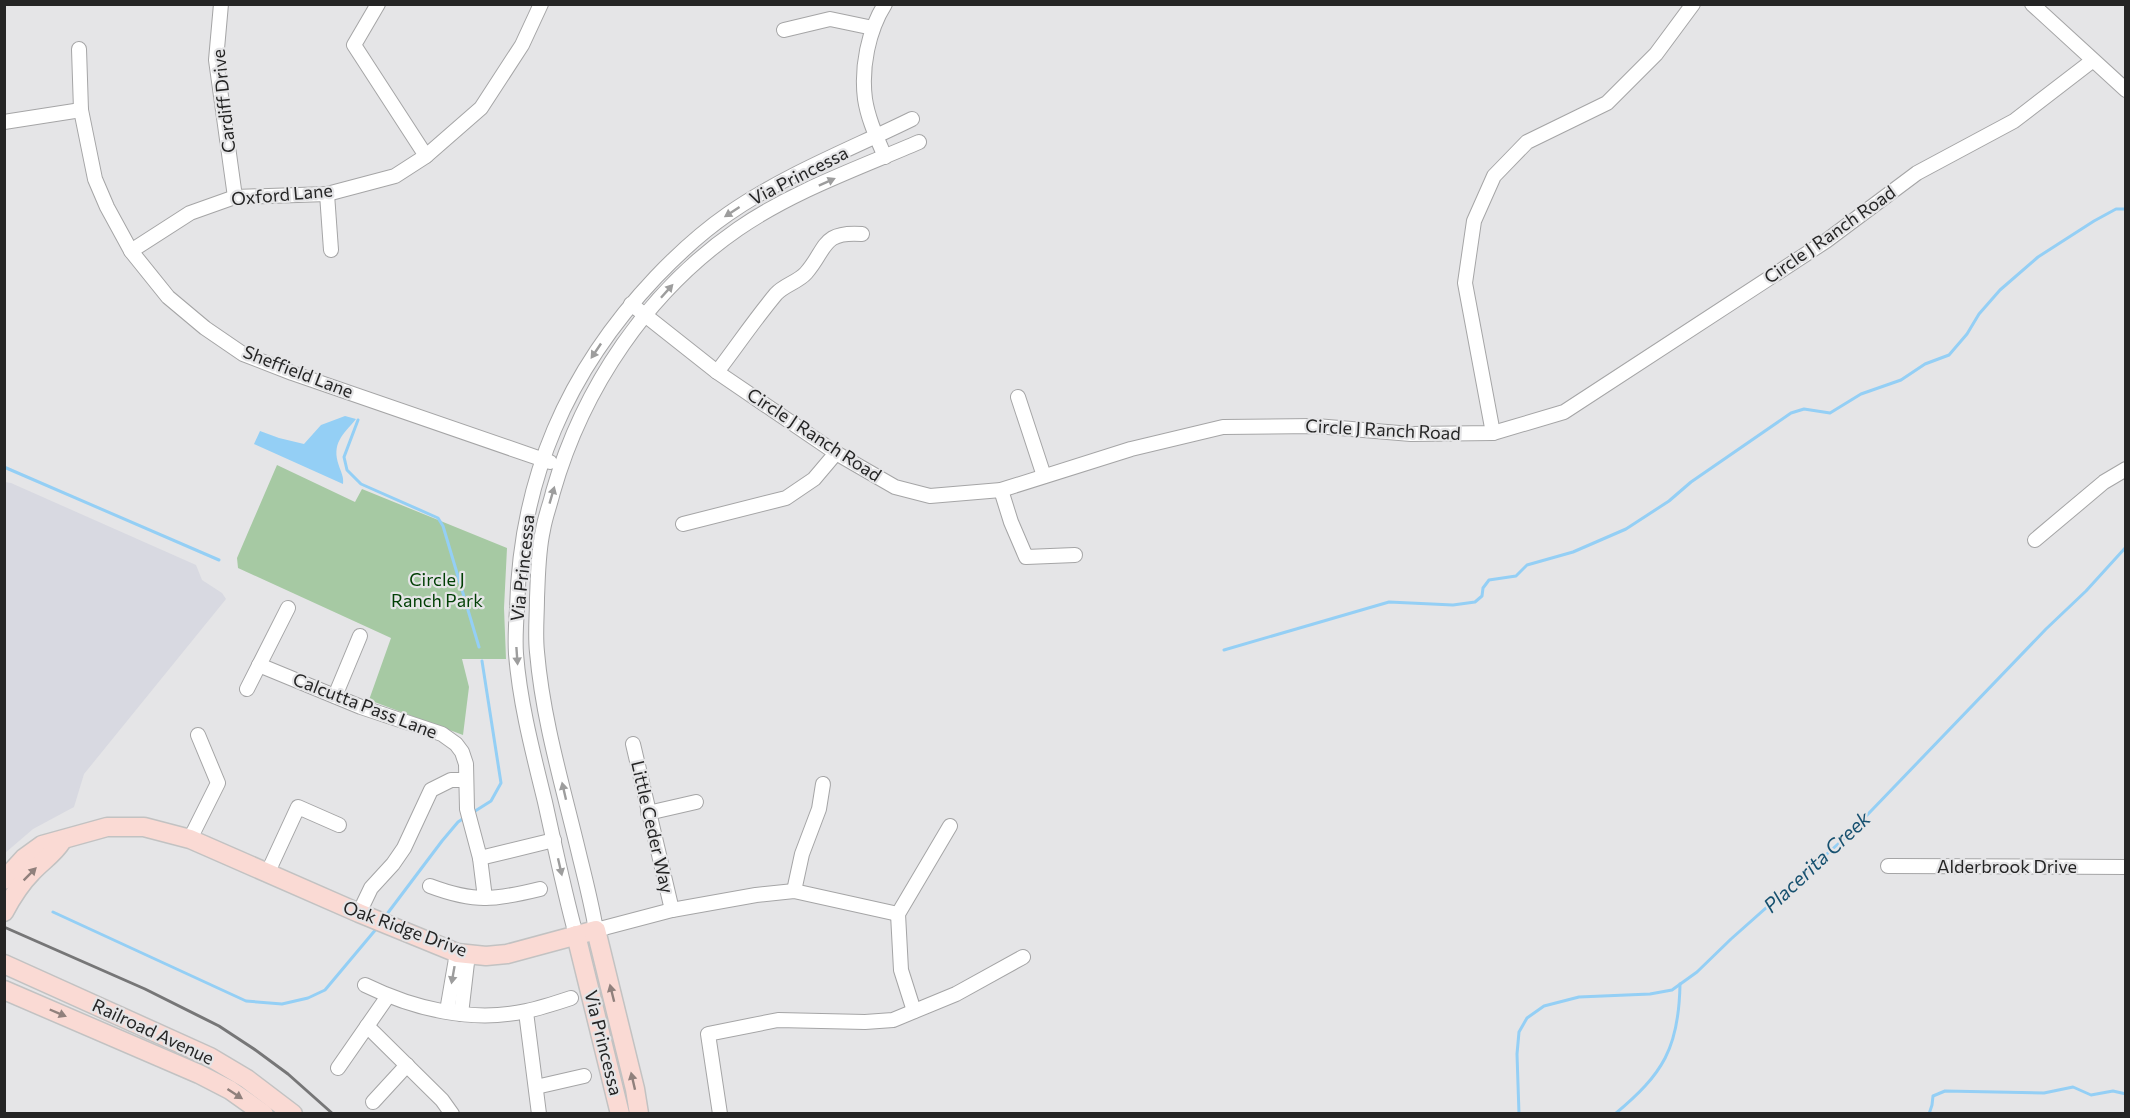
<svg xmlns="http://www.w3.org/2000/svg" width="2130" height="1118" viewBox="0 0 2130 1118" font-family="Commissioner,sans-serif">
	<rect width="100%" height="100%" fill="#e5e5e7"/>
	<path fill="#d8d9e1" d="M5,482L11,483L196,565L202,580L222,593L226,599L84,774L74,807L33,829L5,853Z"/>
	<path fill="#a6c9a3" d="M277,465L355,502L362,489L507,548L504,608L506,659H462L469,687L463,735L369,700L391,638L238,568L237,558Z"/>
	<path fill="#94cff5" d="M345,416L356,419C343,435 331,443 339,466C341,472 344,477 343,484L254,444L260,431L279,438L304,444L321,425Z"/>
	<g fill="none" stroke-linecap="round" stroke-linejoin="round">
		<g stroke="#94cff5" stroke-width="3">
			<path d="M358,420L344,457L347,470L361,484L438,518L443,526L479,647"/>
			<path d="M4,467L219,560"/>
			<path d="M1224,650L1389,602L1453,605L1475,602L1482,596L1483,588L1489,580L1516,576L1527,565L1573,552L1626,529L1669,501L1691,482L1791,413L1804,409L1830,413L1861,394L1901,380L1925,364L1949,355L1967,334L1979,314L2000,290L2038,257L2094,221L2116,209H2126"/>
			<path d="M472,813L491,801L501,783L482,661"/>
			<path d="M53,912L246,1001L282,1004L308,998L325,990L377,928"/>
			<path d="M384,918L442,841L458,822L464,818"/>
			<path d="M1519,1114L1517,1054L1519,1032L1527,1018L1544,1006L1579,997L1650,994L1672,990L1697,972L1731,939L1846,837L2046,629L2086,591L2126,547"/>
			<path d="M1615,1114C1663,1074 1679,1048 1680,984"/>
			<path d="M1929,1114L1932,1105L1933,1096L1945,1091L2044,1093L2073,1087L2091,1095L2113,1091L2126,1094"/>
		</g>
		<defs>
			<g id="minor">
				<path d="M221,4L216,60L235,197"/>
				<path d="M378,4L354,45L426,156"/>
				<path d="M885,4C868,31 861,68 865,99C868,119 877,138 885,157"/>
				<path d="M2032,4L2126,90"/>
				<path d="M784,30L830,19L873,28"/>
				<path d="M79,49L81,110L95,179L107,207L131,251L168,297L205,328L243,354L292,373L550,462"/>
				<path d="M4,122L81,110"/>
				<path d="M327,194L331,250"/>
				<path d="M131,251L190,213L235,197L327,194L395,176L426,156L481,108L522,45L541,4"/>
				<path d="M631,304L717,372L836,453L895,487L930,496L1001,490L1131,449L1223,427L1316,426L1411,434L1493,433L1564,412L1826,241L1917,173L2014,121L2092,61"/>
				<path d="M717,372C737,346 755,319 776,294C784,285 798,282 806,273C827,249 821,231 862,234"/>
				<path d="M1018,397L1044,476"/>
				<path d="M1493,433L1465,283L1474,221L1494,176L1527,142L1607,103L1656,54L1693,4"/>
				<path d="M1001,490L1011,522L1026,557L1075,555"/>
				<path d="M683,524L786,498L814,479L836,453"/>
				<path d="M2035,540L2104,482L2126,469"/>
				<path d="M259,665L361,707L442,734L456,744L462,752L466,764L467,809L480,858L485,898"/>
				<path d="M247,689L288,608"/>
				<path d="M335,696L360,636"/>
				<path d="M633,744L672,910"/>
				<path d="M648,813L696,802"/>
				<path d="M190,839L218,783L198,735"/>
				<path d="M480,858L554,840"/>
				<path d="M1888,866L2126,867"/>
				<path d="M267,874L298,807L339,825"/>
				<path d="M430,886C475,903 495,900 540,889"/>
				<path d="M794,891L802,854L819,809L823,784"/>
				<path d="M359,913L371,888L393,864L404,848L431,790L451,780H465"/>
				<path d="M898,914L794,891L756,895L672,910L596,930C592,906 586,882 580,858C564,790 543,722 537,652C535,634 537,616 537,598C538,576 538,552 543,530C545,517 550,505 553,492C583,387 648,291 738,229C793,191 859,168 919,142"/>
				<path d="M576,935C564,891 555,847 545,802C533,753 520,704 516,654C515,639 516,623 517,609C520,479 567,371 656,277C678,254 702,232 728,214C784,175 851,149 912,119"/>
				<path d="M365,985C414,1009 472,1023 526,1011C541,1008 556,1003 571,998"/>
				<path d="M447,1011L457,953"/>
				<path d="M914,1011L901,970L898,914L950,826"/>
				<path d="M526,1012L539,1114"/>
				<path d="M461,1014L468,954"/>
				<path d="M367,1026L442,1100L452,1114"/>
				<path d="M338,1068L388,996"/>
				<path d="M536,1087L584,1076"/>
				<path d="M373,1102L407,1065"/>
				<path d="M720,1114L708,1034L778,1020L865,1022L893,1020L956,994L1023,957"/>
			</g>
			<g id="major">
				<path d="M4,880L24,858L42,845L107,827H144L190,839L359,913L457,953L486,956L507,954L596,930L635,1089L639,1114"/>
				<path d="M4,912C12,897 20,884 32,872C43,860 53,855 62,841"/>
				<path d="M576,935L620,1114"/>
				<path d="M4,964L210,1057L247,1079L293,1114"/>
				<path d="M4,990L199,1074L230,1090L264,1114"/>
			</g>
		</defs>
		<use href="#minor" stroke="#a5a5a6" stroke-width="16"/>
		<use href="#major" stroke="#c2c2c2" stroke-width="21"/>
		<use href="#minor" stroke="#fff" stroke-width="14"/>
		<use href="#major" stroke="#fadad4" stroke-width="18"/>
		<path stroke="#767677" stroke-width="3" d="M4,927L145,989L219,1026L254,1049L288,1074L333,1114"/>
	</g>
	<defs><path id="oneway-solid" d="M-6-.8H1V-3.2L6.5 0L1 3.2V.8H-6Z" transform="scale(1.5)"/></defs>
	<g fill="#9d9d9d">
		<use href="#oneway-solid" transform="translate(827 182) rotate(-24)"/>
		<use href="#oneway-solid" transform="translate(732 212) rotate(147)"/>
		<use href="#oneway-solid" transform="translate(667 291) rotate(-48)"/>
		<use href="#oneway-solid" transform="translate(596 351) rotate(124)"/>
		<use href="#oneway-solid" transform="translate(552 495) rotate(-74)"/>
		<use href="#oneway-solid" transform="translate(517 656) rotate(86)"/>
		<use href="#oneway-solid" transform="translate(564 791) rotate(-103)"/>
		<use href="#oneway-solid" transform="translate(560 867) rotate(77)"/>
		<use href="#oneway-solid" transform="translate(453 975) rotate(100)"/>
	</g>
	<g fill="#90807c">
		<use href="#oneway-solid" transform="translate(30 874) rotate(-45)"/>
		<use href="#oneway-solid" transform="translate(612 993) rotate(-104)"/>
		<use href="#oneway-solid" transform="translate(58 1013) rotate(23)"/>
		<use href="#oneway-solid" transform="translate(633 1081) rotate(-103)"/>
		<use href="#oneway-solid" transform="translate(235 1094) rotate(33)"/>
	</g>
	<g text-anchor="middle" stroke-width="4.5" stroke-linejoin="round" paint-order="stroke">
		<g font-size="18" fill="#252525" stroke="#e5e5e7">
			<text transform="translate(224 101) rotate(-96)" y="6">Cardiff Drive</text>
			<text transform="translate(799 176) rotate(-27)" y="6">Via Princessa</text>
			<text transform="translate(282 195) rotate(-5)" y="6">Oxford Lane</text>
			<text transform="translate(1830 235) rotate(-35)" y="6">Circle J Ranch Road</text>
			<text transform="translate(298 372) rotate(21)" y="6">Sheffield Lane</text>
			<text transform="translate(1383 430) rotate(3)" y="6">Circle J Ranch Road</text>
			<text transform="translate(814 435) rotate(33)" y="6">Circle J Ranch Road</text>
			<text transform="translate(523 568) rotate(-84)" y="6">Via Princessa</text>
			<text transform="translate(365 706) rotate(21)" y="6">Calcutta Pass Lane</text>
			<text transform="translate(652 827) rotate(77)" y="6">Little Ceder Way</text>
			<text x="2007" y="873">Alderbrook Drive</text>
			<text transform="translate(405 929) rotate(20)" y="6">Oak Ridge Drive</text>
			<text transform="translate(153 1032) rotate(25)" y="6">Railroad Avenue</text>
			<text transform="translate(603 1043) rotate(76)" y="6">Via Princessa</text>
		</g>
		<g font-size="18" fill="#013f04" stroke="#e5e5e7">
			<text x="437" y="586">Circle J<tspan x="437" dy="21">Ranch Park</tspan></text>
		</g>
		<g font-size="20" font-style="italic" fill="#16506f" stroke="#e5e5e7">
			<text transform="translate(1817 862) rotate(-43)" y="7">Placerita Creek</text>
		</g>
	</g>
	<rect width="2130" height="1118" fill="none" stroke="#252525" stroke-width="12"/>
</svg>
